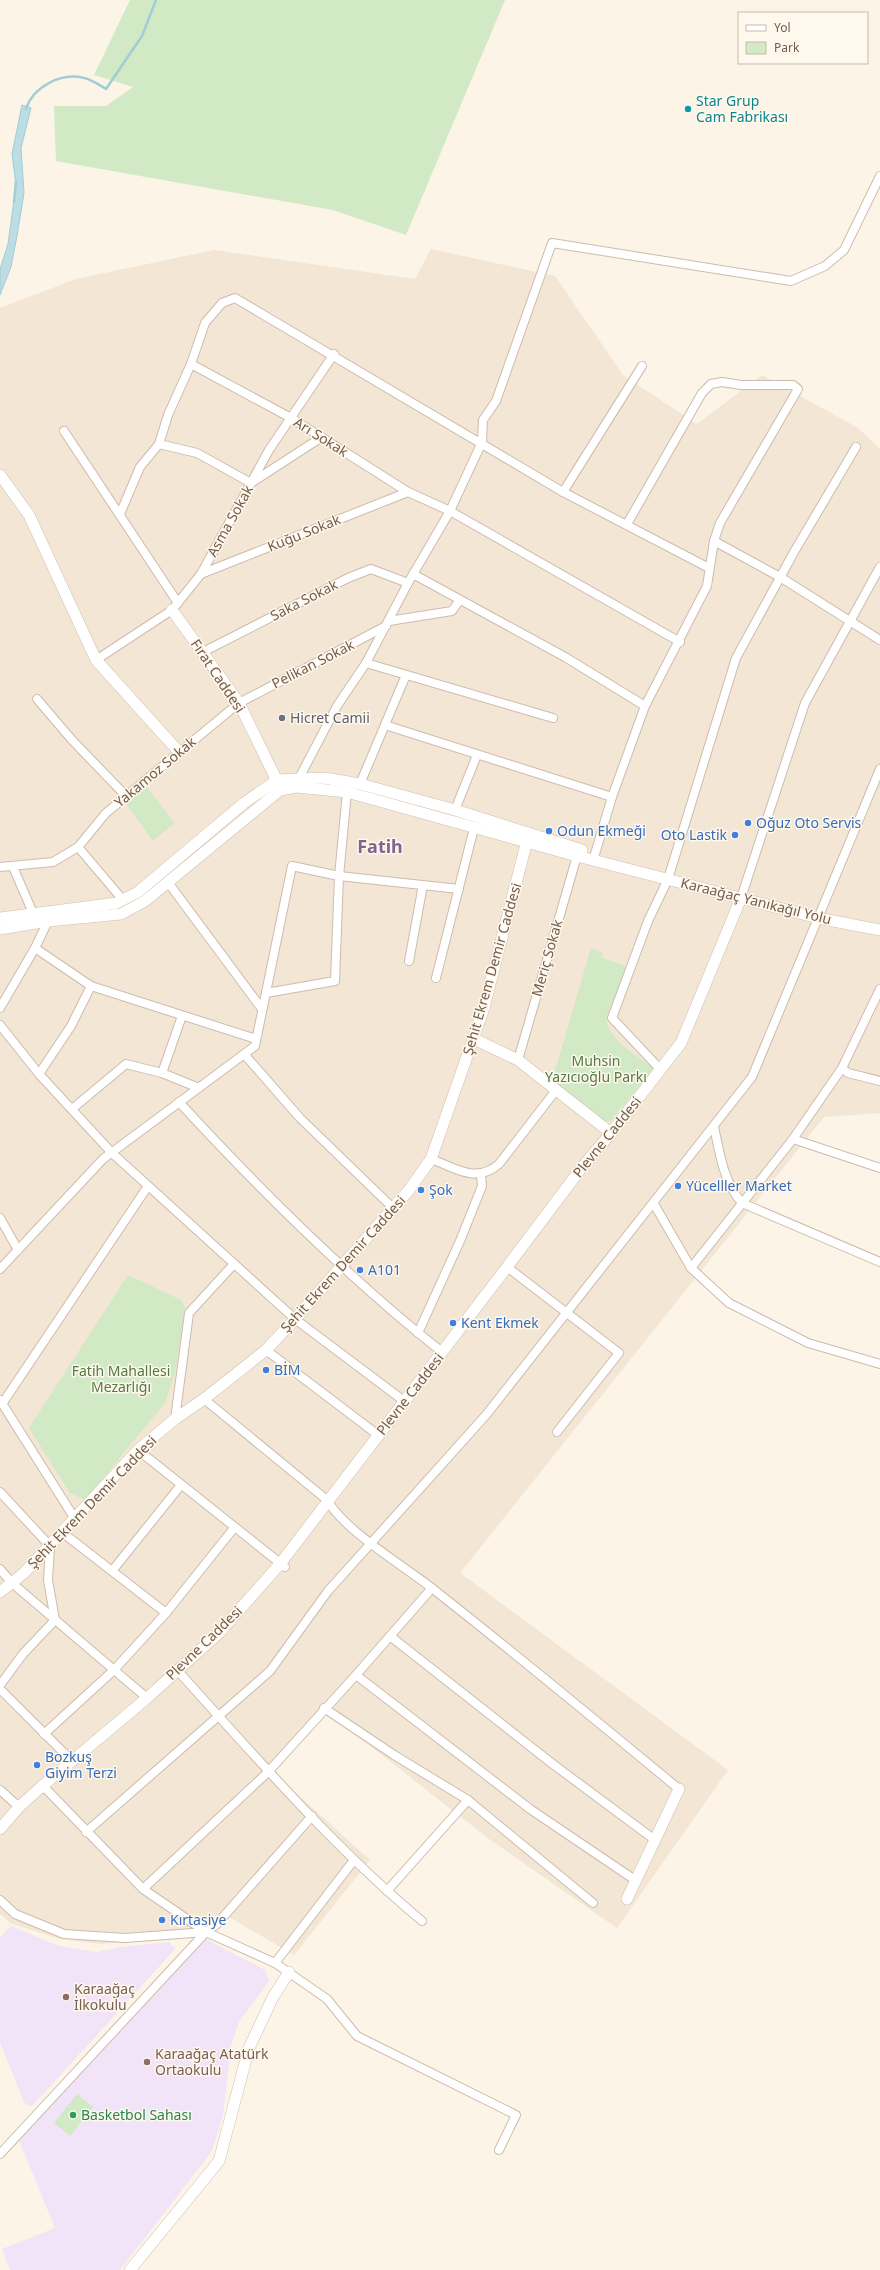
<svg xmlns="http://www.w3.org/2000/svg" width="880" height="2270" viewBox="0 0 880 2270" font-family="'Noto Sans',sans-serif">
	<rect width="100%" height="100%" fill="#fbf4e7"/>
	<path fill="#f3e6d5" d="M431,249L555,276L623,375L697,424L762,375L858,428L880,449V1113L824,1117L460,1573L728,1770L617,1928L489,1839L327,1712L274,1773L370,1860L294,1955L229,1917L214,1932L166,1938L102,1944L60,1939L10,1923L0,1914V308L76,279L214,250L415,279Z"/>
	<g fill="#f1e3f8">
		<path d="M11,1926L59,1946L96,1952L122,1947L169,1942L175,1949L33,2105L29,2106L24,2102L0,2042V1938Z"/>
		<path d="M206,1939L265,1970L269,1981L239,2022L231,2045L223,2115L212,2151L120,2270H10L2,2249L55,2228L19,2140Z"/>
	</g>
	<g fill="#d2e9c5">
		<path d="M130,0H505L406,235L333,210L56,161L54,106H106L133,87L94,75Z"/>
		<path d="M145,784L174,823L153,841L125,802Z"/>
		<path d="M591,948L603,953L601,957L628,967L606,1019C609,1041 638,1056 654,1068L612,1120L606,1122L552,1081Z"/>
		<path d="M128,1275L181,1300L185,1307L175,1373L165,1403L85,1500L70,1493L29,1428Z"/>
		<path d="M77,2094L93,2107L70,2136L54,2123Z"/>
	</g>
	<path fill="#bcdde4" stroke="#a2ccd6" d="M22,105L31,108L21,148L24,193L17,236L11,267L0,295V269L8,244L16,185L12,154Z"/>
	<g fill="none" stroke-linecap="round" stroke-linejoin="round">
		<g stroke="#a2ccd6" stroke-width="2.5">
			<path d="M26,109C33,87 61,72 84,78C91,79 99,85 106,89L142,36L156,0"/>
			<path d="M14,202L16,181"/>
		</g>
		<defs>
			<g id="street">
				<path d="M191,364L291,418L408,492L450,511L680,642"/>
				<path d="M64,431L178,603"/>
				<path d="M159,444L168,415L191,364L205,323L222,303L235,298L563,492L709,568"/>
				<path d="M563,492L642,366"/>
				<path d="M120,514L140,467L159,444L197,453L251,483L322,437"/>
				<path d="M714,541L780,577L880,640"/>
				<path d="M201,574L408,492"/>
				<path d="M413,574L565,657L645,706"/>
				<path d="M389,621L452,611L459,601"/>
				<path d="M203,652L348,578L371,569L408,583"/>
				<path d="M96,660L172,610L201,574L269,450L334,354"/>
				<path d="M366,663L553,718"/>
				<path d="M37,699L72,740L126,796"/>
				<path d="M385,725L612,797"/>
				<path d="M297,782L337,706L366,663L408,583L450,511L482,442L483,420L496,401L552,243L791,281L825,266L844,250L880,176"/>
				<path d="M360,784L406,675"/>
				<path d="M455,810L477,755"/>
				<path d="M78,847L123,900"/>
				<path d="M595,854L612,797L645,706L707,586L714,541L720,523L798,389L793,385H741L722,382L711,384L702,393L627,524"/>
				<path d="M0,867L53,862L78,847L106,813L239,703L386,626"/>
				<path d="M13,867L33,913"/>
				<path d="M167,881L262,1009"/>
				<path d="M741,898L805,703L880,567"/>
				<path d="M35,948L91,986L256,1039"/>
				<path d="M409,961L423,885"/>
				<path d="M436,978L474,828"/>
				<path d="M266,993L335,981L339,876L347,792"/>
				<path d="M0,1008L35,948L48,921"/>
				<path d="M0,1025L39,1074L112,1153L295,1319L404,1401"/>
				<path d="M244,1054L300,1118L393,1208"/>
				<path d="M518,1060L577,856"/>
				<path d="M842,1068L848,1073L880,1081"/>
				<path d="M661,1070L612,1018L648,921L668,879L736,658L794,552L856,447"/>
				<path d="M162,1073L182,1016"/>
				<path d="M39,1074L71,1026L91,986"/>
				<path d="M179,1102C261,1191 347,1277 442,1352"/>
				<path d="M72,1109L126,1064L162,1073L199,1088"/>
				<path d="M714,1127C720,1154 723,1181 742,1203L880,1262"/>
				<path d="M793,1139L842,1068L880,989"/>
				<path d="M431,1159C456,1168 476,1184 499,1164L557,1089"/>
				<path d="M654,1204L691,1268L729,1303L808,1343L880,1364"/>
				<path d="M0,1218L18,1250"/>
				<path d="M507,1267L619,1353L557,1432"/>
				<path d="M691,1268L793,1139L880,1168"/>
				<path d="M0,1269L103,1159L255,1046L292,866L339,876L459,889"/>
				<path d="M418,1333L460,1241L482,1186L481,1175"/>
				<path d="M266,1350L378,1435"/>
				<path d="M204,1399L327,1500C346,1532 403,1565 433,1589C516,1654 598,1722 679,1789"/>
				<path d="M0,1400L75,1519"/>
				<path d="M2,1404L148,1186"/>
				<path d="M175,1419L189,1313L234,1264"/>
				<path d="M138,1450L285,1567"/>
				<path d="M0,1492L50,1546L48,1580L55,1620L23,1654L0,1685"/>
				<path d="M63,1533L166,1613"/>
				<path d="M0,1569L12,1583L147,1698"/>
				<path d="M112,1571L181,1485"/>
				<path d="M390,1636L554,1765L655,1840"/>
				<path d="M177,1670C256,1757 332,1846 422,1921"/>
				<path d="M356,1675L530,1809L635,1880"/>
				<path d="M0,1689L71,1760"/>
				<path d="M324,1708L394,1755L468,1800L593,1903"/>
				<path d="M44,1734L114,1670L166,1613L234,1528"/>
				<path d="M41,1787L47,1790L143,1889L206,1932L275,1963L327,1999L357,2036L516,2115L499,2150"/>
				<path d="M0,1790L19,1807"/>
				<path d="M86,1832L270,1671L328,1591L486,1415L752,1077L880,769"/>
				<path d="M143,1889L268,1772L356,1675L432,1588"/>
				<path d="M387,1891L468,1800"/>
				<path d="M0,1900L15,1914L64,1934L125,1938L206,1932L217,1924L312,1816"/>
				<path d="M275,1963L354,1860"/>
				<path d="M0,2154L206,1932"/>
			</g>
			<g id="secondary">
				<path d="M0,475L29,515L96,660L179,752"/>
				<path d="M172,610L239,703L279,785"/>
				<path d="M0,918L117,903L138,892L244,803L277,780L324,778L360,784L455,810L582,850"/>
				<path d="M0,929L48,921L121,914L145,901L280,790L296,787L347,792L577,856L818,918L880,930"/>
				<path d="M474,1039L518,1060L611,1133"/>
				<path d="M0,1592L24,1573L138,1450L175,1419L204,1399L266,1350L295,1319L409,1190L431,1159L483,1011L529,833"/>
				<path d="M0,1829L19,1807L41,1787L147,1698L218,1634L280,1564L507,1267L583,1166L611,1133L681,1043L741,898"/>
				<path d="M627,1899L679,1789"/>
				<path d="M130,2270L219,2161L249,2048L273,1997L289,1972"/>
			</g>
		</defs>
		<use href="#street" stroke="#cdbcad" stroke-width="10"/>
		<use href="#secondary" stroke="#d1bead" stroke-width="12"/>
		<use href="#street" stroke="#fff" stroke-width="8"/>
		<use href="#secondary" stroke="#fff" stroke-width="11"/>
	</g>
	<circle fill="#0f9aa8" stroke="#fef8ed" stroke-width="1.5" cx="688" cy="109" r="4"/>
	<circle fill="#6b7280" stroke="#fef8ed" stroke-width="1.5" cx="282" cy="718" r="4"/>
	<g fill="#3f7fe0" stroke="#fef8ed" stroke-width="1.5">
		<circle cx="748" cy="823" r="4"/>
		<circle cx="549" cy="831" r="4"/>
		<circle cx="735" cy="835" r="4"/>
		<circle cx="678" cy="1186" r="4"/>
		<circle cx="421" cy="1190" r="4"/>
		<circle cx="360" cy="1270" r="4"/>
		<circle cx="453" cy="1323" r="4"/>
		<circle cx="266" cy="1370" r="4"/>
		<circle cx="37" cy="1765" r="4"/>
		<circle cx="162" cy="1920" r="4"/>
	</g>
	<g fill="#8d6e63" stroke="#fef8ed" stroke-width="1.5">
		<circle cx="66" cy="1997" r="4"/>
		<circle cx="147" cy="2062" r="4"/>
	</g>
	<circle fill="#2e9e5b" stroke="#fef8ed" stroke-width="1.5" cx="73" cy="2115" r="4"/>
	<g text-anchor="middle" stroke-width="3" stroke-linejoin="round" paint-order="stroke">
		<g font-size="14" fill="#0d838f" stroke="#fef8ed" text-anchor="start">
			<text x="696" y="106">Star Grup<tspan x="696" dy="16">Cam Fabrikası</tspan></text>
		</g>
		<g font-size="14" fill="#745c4c" stroke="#fef8ed">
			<text transform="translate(321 437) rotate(32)" y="5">Arı Sokak</text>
			<text transform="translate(230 521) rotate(-61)" y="5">Asma Sokak</text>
			<text transform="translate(304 533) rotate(-22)" y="5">Kuğu Sokak</text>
			<text transform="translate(304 600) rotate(-27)" y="5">Saka Sokak</text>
			<text transform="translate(313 664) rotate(-27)" y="5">Pelikan Sokak</text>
			<text transform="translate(218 676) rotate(56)" y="5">Fırat Caddesi</text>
			<text transform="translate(155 772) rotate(-40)" y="5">Yakamoz Sokak</text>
			<text transform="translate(756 901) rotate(14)" y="5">Karaağaç Yanıkağıl Yolu</text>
			<text transform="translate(547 958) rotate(-74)" y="5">Meriç Sokak</text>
			<text transform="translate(492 969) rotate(-74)" y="5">Şehit Ekrem Demir Caddesi</text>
			<text transform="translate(607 1137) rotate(-51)" y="5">Plevne Caddesi</text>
			<text transform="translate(343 1264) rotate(-48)" y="5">Şehit Ekrem Demir Caddesi</text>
			<text transform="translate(410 1394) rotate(-52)" y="5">Plevne Caddesi</text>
			<text transform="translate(92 1502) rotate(-46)" y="5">Şehit Ekrem Demir Caddesi</text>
			<text transform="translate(204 1643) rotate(-44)" y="5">Plevne Caddesi</text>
		</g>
		<g font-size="14" fill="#5b616d" stroke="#fef8ed" text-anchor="start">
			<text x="290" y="723">Hicret Camii</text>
		</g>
		<g font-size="14" fill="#366cbe" stroke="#fef8ed" text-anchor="start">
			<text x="756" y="828">Oğuz Oto Servis</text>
			<text x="557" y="836">Odun Ekmeği</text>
			<text x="727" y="840" text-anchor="end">Oto Lastik</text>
			<text x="686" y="1191">Yücelller Market</text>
			<text x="429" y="1195">Şok</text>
			<text x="368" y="1275">A101</text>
			<text x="461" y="1328">Kent Ekmek</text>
			<text x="274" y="1375">BİM</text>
			<text x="45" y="1762">Bozkuş<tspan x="45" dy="16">Giyim Terzi</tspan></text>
			<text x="170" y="1925">Kırtasiye</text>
		</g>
		<g font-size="14" fill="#537944" stroke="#fef8ed">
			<text x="596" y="1066">Muhsin<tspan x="596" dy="16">Yazıcıoğlu Parkı</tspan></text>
			<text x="121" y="1376">Fatih Mahallesi<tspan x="121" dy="16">Mezarlığı</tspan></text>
		</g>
		<g font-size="14" fill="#785e54" stroke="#fef8ed" text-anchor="start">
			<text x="74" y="1994">Karaağaç<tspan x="74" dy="16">İlkokulu</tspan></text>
			<text x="155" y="2059">Karaağaç Atatürk<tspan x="155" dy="16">Ortaokulu</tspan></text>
		</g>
		<g font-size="14" fill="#27864d" stroke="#fef8ed" text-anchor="start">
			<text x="81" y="2120">Basketbol Sahası</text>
		</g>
		<g font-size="18" font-weight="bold" fill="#836490" stroke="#fef8ed">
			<text x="380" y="853">Fatih</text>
		</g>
	</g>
	<rect x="738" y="12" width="130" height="52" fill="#fef8ed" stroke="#c7baad"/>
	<rect x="746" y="25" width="20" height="6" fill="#ffffff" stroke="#c7baad"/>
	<text x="774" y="32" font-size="12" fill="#745c4c">Yol</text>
	<rect x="746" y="42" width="20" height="12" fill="#d2e9c5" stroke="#c7baad"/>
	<text x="774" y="52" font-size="12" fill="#745c4c">Park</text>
</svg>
